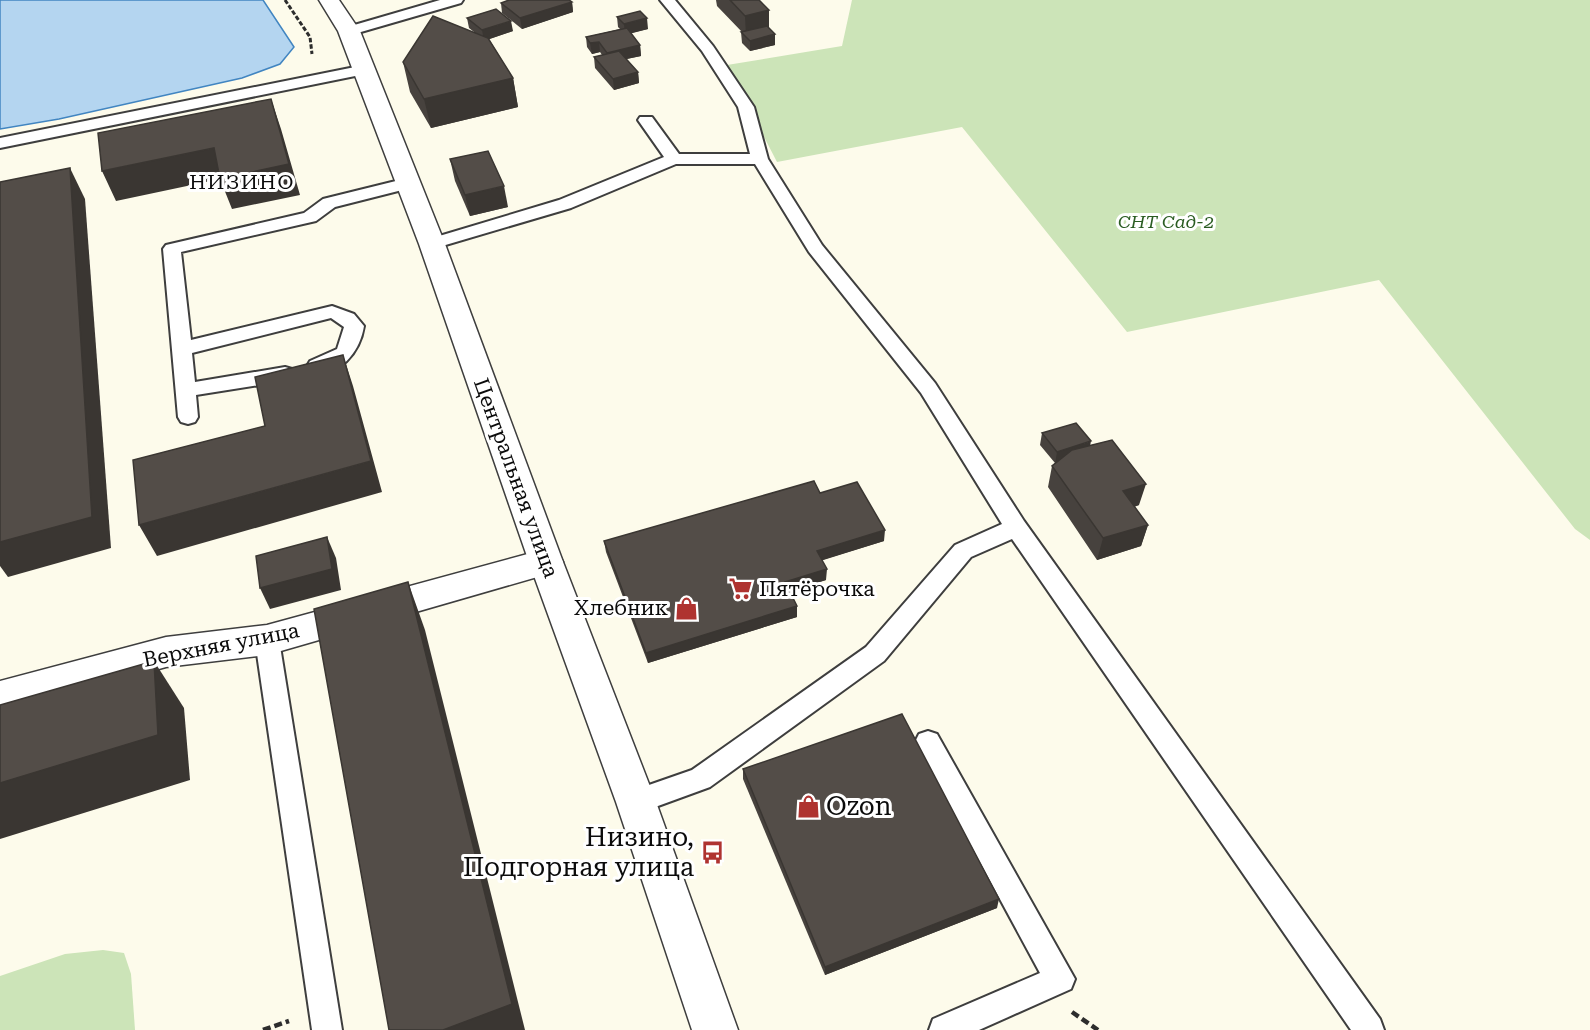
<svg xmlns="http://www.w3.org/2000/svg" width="1590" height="1030" viewBox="0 0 1590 1030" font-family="'Roboto Serif',serif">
	<rect width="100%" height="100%" fill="#fdfbeb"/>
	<g fill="#cce4b8">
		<path d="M852,0H1590V540L1575,529L1379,280L1127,332L962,127L777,162L727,65L842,46Z"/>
		<path d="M103,950L124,953L131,974L135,1030H0V976L65,954Z"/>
	</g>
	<path fill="#b4d5f0" stroke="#4185c1" stroke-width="1.5" d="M0,0H263L294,47L280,64L242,78L59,119L0,129Z"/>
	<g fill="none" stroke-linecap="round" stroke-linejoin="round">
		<defs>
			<g id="service">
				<path d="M440,0H463L461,3L354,34H344L342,31L344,28Z"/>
				<path d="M660,0H675L713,46L754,107L768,159L822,245L935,383L1024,521L1380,1019L1384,1030H1351L1012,539L971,557L884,661L710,787L636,814L626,811L622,802L626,793L692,770L866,647L955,545L1002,524L921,393L809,252L755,164H676L571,208L432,249L426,248L423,244L426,240L559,200L664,157L638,120L640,117H652L679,154H750L738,107L702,51Z"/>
				<path d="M365,65L373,70L370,73L0,148V138Z"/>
				<path d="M408,178L414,179L417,183L414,187L335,207L316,221L181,252L191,340L332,306L354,314L364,326C360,352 339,379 310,371L307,366L310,361L337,349L344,327L331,318L192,353L195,382L285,367L292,369L295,374L292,379L285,381L196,395L198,417L195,422L188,424L181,422L178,417L163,249L166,245L304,213L323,199Z"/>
				<path d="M267,630L276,633L279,640L342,1030H312L255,640L258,633Z"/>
				<path d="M928,731L937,734L1075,979L1071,989L979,1030H929L933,1019L1040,973L915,742L919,734Z"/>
			</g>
			<path id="minor" d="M546,549L558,553L563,562L558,571L267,655L166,667L0,713V681L166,637L267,625Z"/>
			<path id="tertiary" d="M319,0H339L360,31L445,244L563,562L656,802L738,1030H692L616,802L529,562L419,244L338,31Z"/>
		</defs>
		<use href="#service" stroke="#3e3e3e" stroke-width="4"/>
		<use href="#minor" stroke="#3e3e3e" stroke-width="3"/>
		<use href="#tertiary" stroke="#3e3e3e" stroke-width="3"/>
		<path stroke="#2d2d2d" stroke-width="3" stroke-dasharray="4.5 2" stroke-linecap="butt" d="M285,0L310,37L312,54"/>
		<g stroke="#2d2d2d" stroke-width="4.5" stroke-dasharray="8 4" stroke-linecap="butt">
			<path d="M1072,1012L1098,1030"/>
			<path d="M263,1030L289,1021"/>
		</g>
		<use href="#service" fill="#fff" fill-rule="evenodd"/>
		<use href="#minor" fill="#fff" fill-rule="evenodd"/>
		<use href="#tertiary" fill="#fff" fill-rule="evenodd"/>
	</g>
	<g fill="#47423e">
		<path d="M716,0H759L775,45L750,51L742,43L741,32H742L717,6Z"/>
		<path d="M572,2L573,12L522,29L502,13L501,3Z"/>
		<path d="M617,17L648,29L631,33L640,45L641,56L626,59L638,72L639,83L614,90L595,68L594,57L602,55L600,52L592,54L587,47L586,37L620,29L618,27Z"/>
		<path d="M467,18L513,31L489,39L513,78L518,107L431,128L410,92L403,62L474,32L469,28Z"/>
		<path d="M450,159L508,207L470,216L455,181Z"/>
		<path d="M1042,433L1090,446L1139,505L1134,507L1148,525L1141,546L1097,560L1048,487L1052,466L1055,463L1040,445Z"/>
		<path d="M820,493L884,541L822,560L826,580L790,591L797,617L648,663L606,552L604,541Z"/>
		<path d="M743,769L997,908L825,975L743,779Z"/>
	</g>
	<g fill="#3a3632">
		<path d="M572,2L573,12L522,29L520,18Z"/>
		<path d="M769,10V30L746,36L745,16Z"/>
		<path d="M647,18L648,29L625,35L624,24Z"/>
		<path d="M511,21L513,31L484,41L482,30Z"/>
		<path d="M775,34V45L750,51V41Z"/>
		<path d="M599,42L600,52L592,54L590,43Z"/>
		<path d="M640,45L641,56L608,63L607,53Z"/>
		<path d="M638,72L639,83L614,90L613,79Z"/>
		<path d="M513,78L518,107L431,128L424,99Z"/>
		<path d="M271,99L281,129L300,195L232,209L220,179L116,201L102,171L214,148Z"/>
		<path d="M70,168L85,199L111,548L8,577L0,566V542Z"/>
		<path d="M504,186L508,207L470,216L465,195Z"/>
		<path d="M343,355L353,386L382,492L157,556L139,525L371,461Z"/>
		<path d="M1091,441L1089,452L1055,464L1057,452Z"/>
		<path d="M1146,484L1139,505L1117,512L1123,491Z"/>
		<path d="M1148,525L1141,546L1097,560L1103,538Z"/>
		<path d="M885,530L884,541L817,562V551Z"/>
		<path d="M327,537L336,558L341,590L270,609L260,588Z"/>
		<path d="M827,569L826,580L785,593V582Z"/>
		<path d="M408,582L425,630L525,1030H443Z"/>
		<path d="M797,606V617L648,663L646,653Z"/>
		<path d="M154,661L184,708L190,780L0,839V783Z"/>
		<path d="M999,899L997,908L825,975V967Z"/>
	</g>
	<g fill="#534d48" stroke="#3a3632" stroke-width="1.5">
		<path d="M509,0H569L572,2L520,18L501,3Z"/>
		<path d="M730,0H759L769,10L745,16Z"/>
		<path d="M496,9L511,21L482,30L467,18Z"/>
		<path d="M640,11L647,18L624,24L617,17Z"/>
		<path d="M433,16L488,38L513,78L424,99L403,62Z"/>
		<path d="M767,26L775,34L750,41L741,32Z"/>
		<path d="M627,28L640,45L607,53L599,42L590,43L586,37Z"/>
		<path d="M619,51L638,72L613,79L594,57Z"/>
		<path d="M271,99L289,164L220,179L214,148L102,171L98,133Z"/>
		<path d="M488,151L504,186L465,195L450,159Z"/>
		<path d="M70,168L92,517L0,542V182Z"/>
		<path d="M343,355L371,461L139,525L133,460L265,426L255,377Z"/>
		<path d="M1076,423L1091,441L1057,452L1042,433Z"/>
		<path d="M1112,440L1146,484L1123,491L1148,525L1103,538L1052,466L1072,450Z"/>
		<path d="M814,481L820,493L857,482L885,530L817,551L827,569L785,582L797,606L646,653L604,541Z"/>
		<path d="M327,537L332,569L260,588L256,556Z"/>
		<path d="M408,582L512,1004L443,1030H389L314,609Z"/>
		<path d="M154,661L158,735L0,783V705Z"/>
		<path d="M902,714L999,899L825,967L743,769Z"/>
	</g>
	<defs>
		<symbol id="supermarket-bare" viewBox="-9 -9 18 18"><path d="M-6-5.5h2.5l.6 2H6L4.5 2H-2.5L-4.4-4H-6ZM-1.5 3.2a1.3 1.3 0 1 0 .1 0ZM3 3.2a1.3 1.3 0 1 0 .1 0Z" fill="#af3330" stroke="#fff" stroke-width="2.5" paint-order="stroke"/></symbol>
		<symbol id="shop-bare" viewBox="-9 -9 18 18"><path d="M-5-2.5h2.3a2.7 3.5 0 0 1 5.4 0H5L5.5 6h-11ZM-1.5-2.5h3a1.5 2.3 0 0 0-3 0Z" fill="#af3330" stroke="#fff" stroke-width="2.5" paint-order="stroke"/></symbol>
		<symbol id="bus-bare" viewBox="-9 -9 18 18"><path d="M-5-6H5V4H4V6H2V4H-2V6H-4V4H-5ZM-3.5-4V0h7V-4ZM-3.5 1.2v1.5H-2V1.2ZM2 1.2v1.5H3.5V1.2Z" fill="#af3330" stroke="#fff" stroke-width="2.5" paint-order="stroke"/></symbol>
	</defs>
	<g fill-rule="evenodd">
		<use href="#supermarket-bare" x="724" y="572" width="33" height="33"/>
		<use href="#shop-bare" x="670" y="592" width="33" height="33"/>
		<use href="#shop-bare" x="792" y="790" width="33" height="33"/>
		<use href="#bus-bare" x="696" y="836" width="33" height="33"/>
	</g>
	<g text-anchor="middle" stroke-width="6" stroke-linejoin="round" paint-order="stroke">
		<g font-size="18" font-style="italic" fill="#2a5c22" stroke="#fff">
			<text x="1166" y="228">СНТ Сад-2</text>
		</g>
		<g font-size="20" letter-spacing="1.5" fill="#0b0b0b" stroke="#fff">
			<text x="242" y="189">НИЗИНО</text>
		</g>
		<g font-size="21" fill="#0b0b0b" stroke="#fff">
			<text transform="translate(516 478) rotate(70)" y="7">Центральная улица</text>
			<text transform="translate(221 645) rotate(-11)" y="7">Верхняя улица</text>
		</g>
		<g font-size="21" fill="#0b0b0b" stroke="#fff" text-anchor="start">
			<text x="759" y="596">Пятёрочка</text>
			<text x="668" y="615" text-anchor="end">Хлебник</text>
		</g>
		<g font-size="26" fill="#0b0b0b" stroke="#fff" text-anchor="start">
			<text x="826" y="815">Ozon</text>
			<text x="694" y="846" text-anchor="end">Низино,<tspan x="694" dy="30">Подгорная улица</tspan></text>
		</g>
	</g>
</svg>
